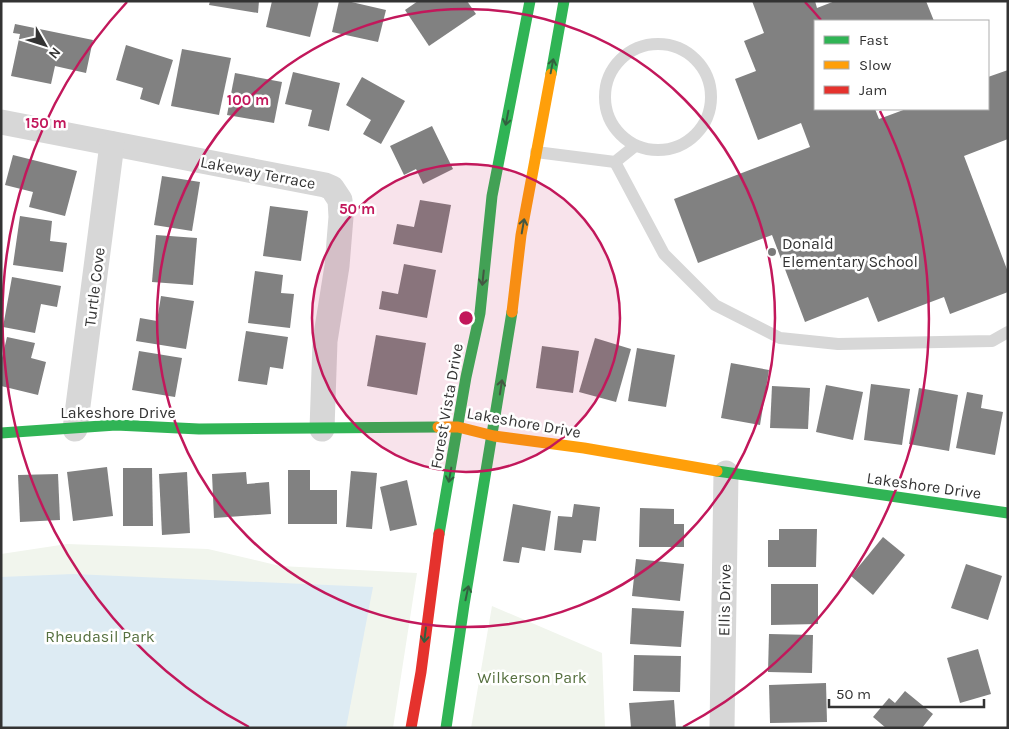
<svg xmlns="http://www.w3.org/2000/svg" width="1009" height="729" viewBox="0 0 1009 729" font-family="Karla,sans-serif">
	<rect width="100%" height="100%" fill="#fff"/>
	<g fill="#f1f5ed">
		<path d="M67,544L208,549L280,566L417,573L393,728H1V554Z"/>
		<path d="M492,606L602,653L605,728H471Z"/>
	</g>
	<path fill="#ddebf3" d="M73,574L373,587L346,728H1V577Z"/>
	<g fill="#818181">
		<path d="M210,1H259L258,13L209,5Z"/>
		<path d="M272,1H319L310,37L266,27Z"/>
		<path d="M339,1H347L386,10L378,42L332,32Z"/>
		<path d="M418,1H467L476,14L429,46L405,10Z"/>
		<path d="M752,1H815L817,8L835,1H926L934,21H815V109H875L879,119L906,109H988V77L1008,70V139L964,156L1008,272V292L950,314L944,297L878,322L868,297L805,322L772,235L698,263L674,199L810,147L801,123L758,140L735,79L756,71L744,41L764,33Z"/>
		<path d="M15,24L93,40L86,73L55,66L51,84L11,76L20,34L13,33Z"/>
		<path d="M126,45L173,60L159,105L140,99L143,88L116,80Z"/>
		<path d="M182,49L231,58L219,115L171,106Z"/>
		<path d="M293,72L340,83L329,131L308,126L312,110L285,104Z"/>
		<path d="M235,73L282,82L274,123L227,115Z"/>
		<path d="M362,77L405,101L381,144L363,134L371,120L346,105Z"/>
		<path d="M432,126L453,169L423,184L416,169L404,175L390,146Z"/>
		<path d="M13,155L77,171L65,216L29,207L33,192L5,185Z"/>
		<path d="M162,176L200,182L192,231L154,225Z"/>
		<path d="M420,200L451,205L442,253L393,244L397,224L414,227Z"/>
		<path d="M270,206L308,211L301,261L263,256Z"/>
		<path d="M20,216L52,221L50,241L67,243L63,272L13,265Z"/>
		<path d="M156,235L197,238L193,285L152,282Z"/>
		<path d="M404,264L436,270L427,318L379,309L382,291L398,294Z"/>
		<path d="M255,271L283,275L281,293L294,294L290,328L248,323Z"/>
		<path d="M12,277L61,286L57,307L41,304L35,333L3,327Z"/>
		<path d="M161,296L194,301L186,349L136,341L140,318L157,321Z"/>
		<path d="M246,331L288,337L283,369L270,367L267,385L238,381Z"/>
		<path d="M376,335L426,343L417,395L367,386Z"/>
		<path d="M7,337L35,343L31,358L46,362L38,395L1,386V362Z"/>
		<path d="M595,338L631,349L616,402L579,392Z"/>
		<path d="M542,346L579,351L573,393L536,388Z"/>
		<path d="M637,348L675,355L666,407L628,401Z"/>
		<path d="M139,351L182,358L175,397L132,390Z"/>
		<path d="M731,363L769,370L760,425L721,418Z"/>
		<path d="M871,384L910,389L902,445L864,440Z"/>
		<path d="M826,385L863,392L853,440L816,432Z"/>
		<path d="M772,386L810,388L808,429L770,428Z"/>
		<path d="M919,388L958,395L949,451L909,444Z"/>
		<path d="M967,392L983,395L981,408L1003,412L995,455L956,448Z"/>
		<path d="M107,467L113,516L73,521L67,472Z"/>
		<path d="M123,468H152L153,526H123Z"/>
		<path d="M288,470H310V490H337V524H288Z"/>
		<path d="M351,471L377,473L372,529L346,527Z"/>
		<path d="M187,472L190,533L162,535L159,474Z"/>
		<path d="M246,472L247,484L269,482L271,514L214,518L212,474Z"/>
		<path d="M58,474L60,520L20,522L18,475Z"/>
		<path d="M407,480L417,525L390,531L380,487Z"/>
		<path d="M513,504L551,511L545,551L522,547L519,563L503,561Z"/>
		<path d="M574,504L600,507L596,541L583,540L581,553L554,550L558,516L572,517Z"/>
		<path d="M640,508L674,509V524H684V547H639Z"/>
		<path d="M779,529H817L816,567H768V540H779Z"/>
		<path d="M883,537L905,555L873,595L851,576Z"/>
		<path d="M636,559L684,564L680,601L632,596Z"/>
		<path d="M966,564L1002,576L988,620L951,608Z"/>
		<path d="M771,584H818V624L771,625Z"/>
		<path d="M632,608L684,611L681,647L630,644Z"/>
		<path d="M769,634L813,635L812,673L768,672Z"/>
		<path d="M978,649L991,694L960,703L947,658Z"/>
		<path d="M634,655L681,656L680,692L633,691Z"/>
		<path d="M826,683L827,722L770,723L769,685Z"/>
		<path d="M905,691L933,714L922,728H886L873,717L889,698L895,703Z"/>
		<path d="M674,700L676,728H631L629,703Z"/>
	</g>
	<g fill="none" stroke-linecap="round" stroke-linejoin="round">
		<g stroke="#d7d7d7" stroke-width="12">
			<circle cx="658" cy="97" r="53"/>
			<path d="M536,152L615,162L635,146"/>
			<path d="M615,162L664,254L715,305L780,338L838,344L992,341L1008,332"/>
		</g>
		<g stroke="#d7d7d7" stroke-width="25">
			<path d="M1,122L325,185L332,188L340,200L341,217L337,266L325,341L322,429"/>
			<path d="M75,429L112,144"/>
			<path d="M722,728L726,473"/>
		</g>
		<g stroke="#30b455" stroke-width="11">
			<path d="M551,74L564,1"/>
			<path d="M1,433L116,425L199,429L438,427"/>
			<path d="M717,471L1008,513"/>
			<path d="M439,534L466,377L480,313L492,196L530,1"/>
			<path d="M446,728L464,605L512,312"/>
		</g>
		<g stroke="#ff9f0a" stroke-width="11">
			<path d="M512,312L521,235L551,74"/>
			<path d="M438,427H458L494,436L584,448L717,471"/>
		</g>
		<path stroke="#e5322d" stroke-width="11" d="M411,728L421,672L439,534"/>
	</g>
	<defs><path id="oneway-shaft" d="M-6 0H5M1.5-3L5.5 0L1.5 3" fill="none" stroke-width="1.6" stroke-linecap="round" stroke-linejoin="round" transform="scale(1.25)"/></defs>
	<g stroke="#32603f">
		<use href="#oneway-shaft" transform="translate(552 66) rotate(-79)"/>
		<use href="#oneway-shaft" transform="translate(507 118) rotate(101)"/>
		<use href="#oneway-shaft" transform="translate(523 226) rotate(-80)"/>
		<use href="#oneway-shaft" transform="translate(483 278) rotate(96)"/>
		<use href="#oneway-shaft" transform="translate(501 387) rotate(-81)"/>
		<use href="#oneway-shaft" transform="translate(450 475) rotate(100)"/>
		<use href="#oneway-shaft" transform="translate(467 593) rotate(-78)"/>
		<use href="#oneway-shaft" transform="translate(425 635) rotate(97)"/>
	</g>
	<circle cx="466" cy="318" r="154" fill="#c2185b" fill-opacity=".12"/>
	<g fill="none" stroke="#c2185b" stroke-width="2.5">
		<circle cx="466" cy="318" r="154"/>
		<circle cx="466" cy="318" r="309"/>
		<path d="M249 727A463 463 0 0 1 127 2M805 2A463 463 0 0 1 821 20M880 111A463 463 0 0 1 683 727"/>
	</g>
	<circle fill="#7a7a7a" stroke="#fff" stroke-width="2" cx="772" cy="252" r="5"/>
	<g text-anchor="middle" stroke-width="5" stroke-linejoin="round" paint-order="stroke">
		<g font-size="16" fill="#333" stroke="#fff">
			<text transform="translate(258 172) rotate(11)" y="6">Lakeway Terrace</text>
			<text transform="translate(94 287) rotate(-83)" y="6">Turtle Cove</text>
			<text transform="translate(446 406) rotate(-80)" y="6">Forest Vista Drive</text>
			<text x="118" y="418">Lakeshore Drive</text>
			<text transform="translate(524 422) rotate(10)" y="6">Lakeshore Drive</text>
			<text transform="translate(924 485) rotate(8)" y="6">Lakeshore Drive</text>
			<text transform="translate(724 600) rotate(-89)" y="6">Ellis Drive</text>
		</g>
		<g font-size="16" fill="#333" stroke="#fff" text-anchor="start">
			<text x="782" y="249">Donald<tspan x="782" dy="18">Elementary School</tspan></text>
		</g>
		<g font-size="16" fill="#56703f" stroke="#fff">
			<text x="100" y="642">Rheudasil Park</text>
			<text x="532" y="683">Wilkerson Park</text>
		</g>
	</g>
	<circle cx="466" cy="318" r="8" fill="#c2185b" stroke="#fff" stroke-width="2.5"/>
	<g font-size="15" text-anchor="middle" font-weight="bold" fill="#c2185b" stroke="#fff" stroke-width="5" stroke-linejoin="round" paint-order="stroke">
		<text x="248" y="105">100 m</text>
		<text x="46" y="128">150 m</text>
		<text x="357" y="214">50 m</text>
	</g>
	<rect width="1009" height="729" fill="none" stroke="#333333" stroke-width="5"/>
	<rect x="814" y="20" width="175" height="90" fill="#ffffff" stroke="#adadad"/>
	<rect x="824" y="36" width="25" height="8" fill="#30b455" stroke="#adadad"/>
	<text x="859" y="45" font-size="15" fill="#333333">Fast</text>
	<rect x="824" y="61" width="25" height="8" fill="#ff9f0a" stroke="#adadad"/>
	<text x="859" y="70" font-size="15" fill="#333333">Slow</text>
	<rect x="824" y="86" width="25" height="8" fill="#e5322d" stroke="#adadad"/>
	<text x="859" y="95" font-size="15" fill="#333333">Jam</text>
	<g transform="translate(45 45) rotate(129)" stroke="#ffffff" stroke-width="4" paint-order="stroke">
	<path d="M0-4L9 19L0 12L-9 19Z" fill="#333333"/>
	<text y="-8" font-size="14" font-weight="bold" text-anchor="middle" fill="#333333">N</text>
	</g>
	<path d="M829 699v8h155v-8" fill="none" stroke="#333333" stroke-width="2.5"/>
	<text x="836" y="699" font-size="15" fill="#333333" stroke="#ffffff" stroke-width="4" paint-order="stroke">50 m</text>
</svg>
